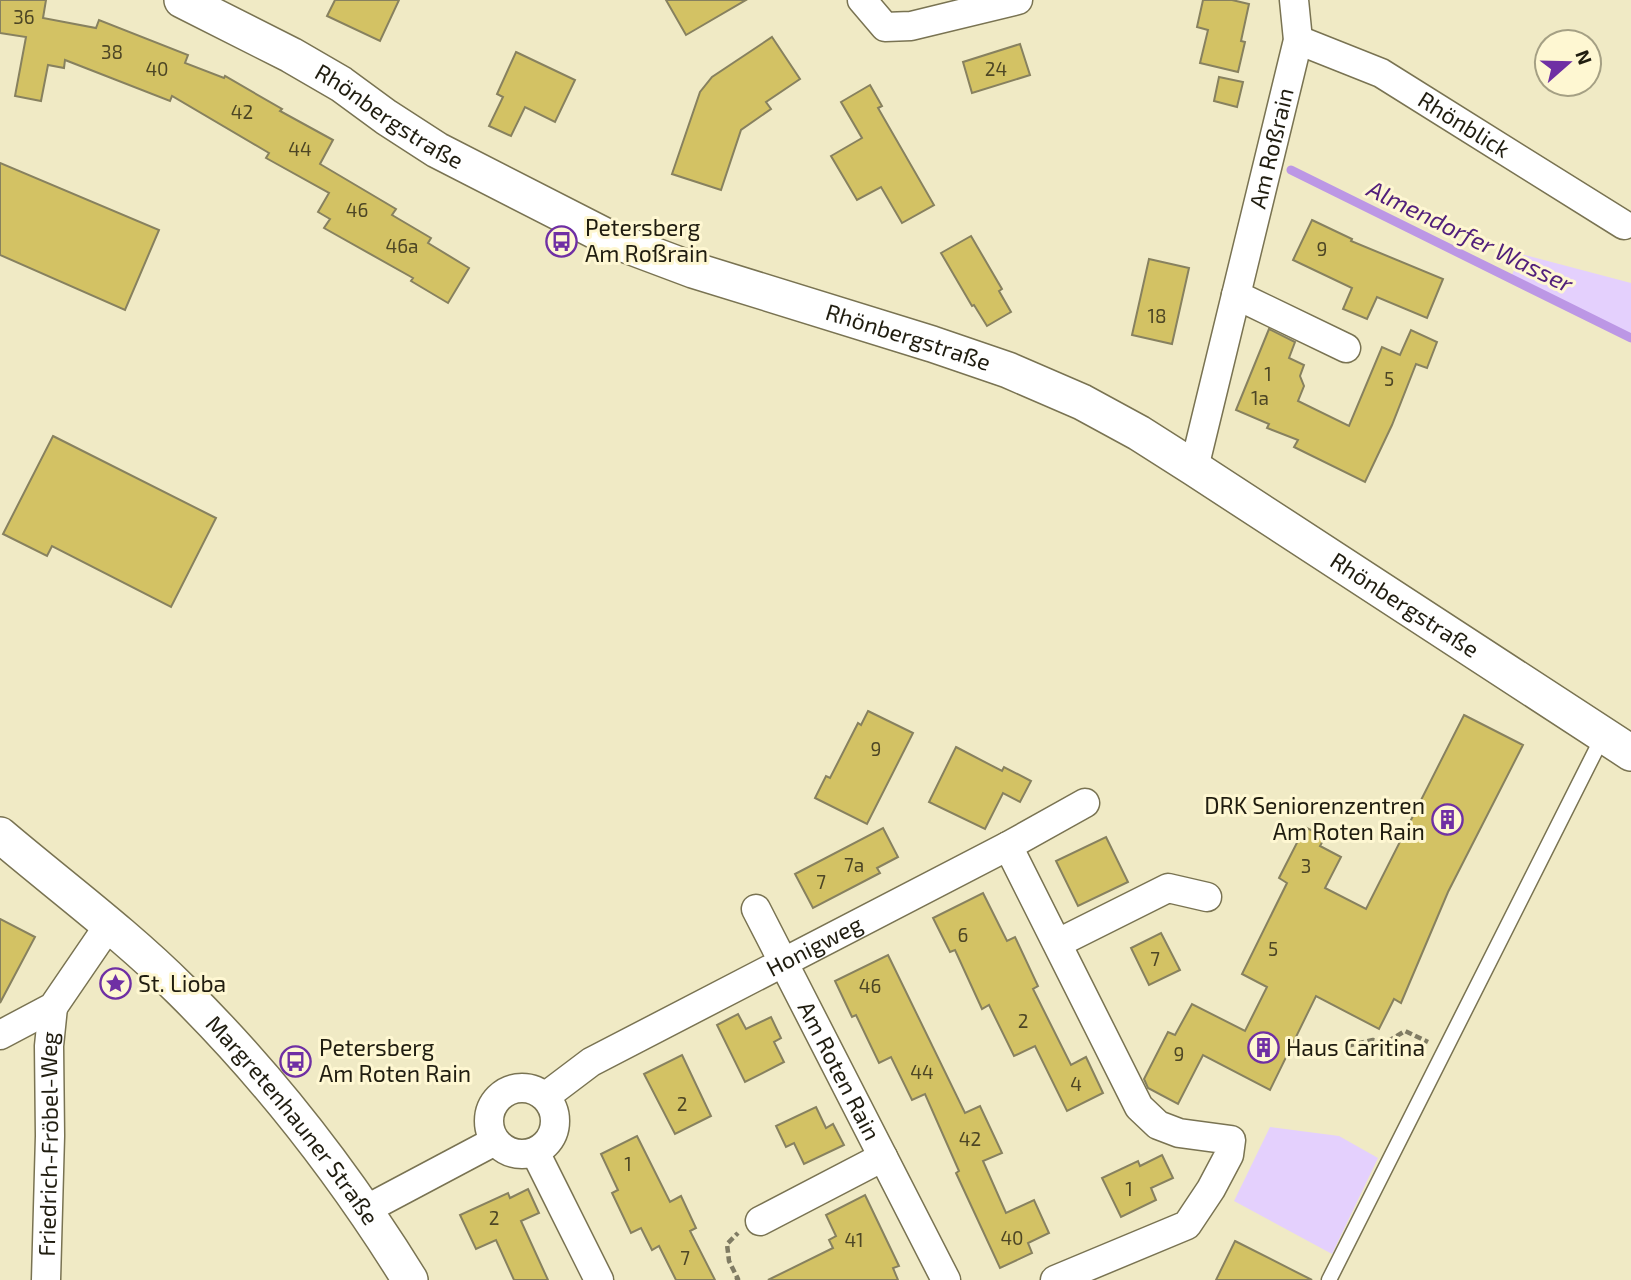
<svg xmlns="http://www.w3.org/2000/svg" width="1631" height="1280" viewBox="0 0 1631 1280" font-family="'Exo 2',sans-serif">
	<rect width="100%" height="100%" fill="#f0eac5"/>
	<g fill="#e4d0fd">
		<path d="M1521,254L1631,283V337L1511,277Z"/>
		<path d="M1270,1127L1339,1136L1378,1158L1332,1254L1234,1201Z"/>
	</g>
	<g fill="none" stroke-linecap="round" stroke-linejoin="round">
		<path stroke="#bc97e5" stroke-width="9" d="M1291,170L1631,338"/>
	</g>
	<g fill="#d3c264" stroke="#87815f" stroke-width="2">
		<path d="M0,0H46L43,18L96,28L99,20L188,55L185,63L224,78L225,76L282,109L280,111L333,140L320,164L396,209L392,215L431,238L428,243L469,268L448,303L411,281L413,278L324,228L330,219L318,212L329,193L266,158L269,153L172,96L170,101L65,60L64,68L48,65L41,101L15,96L26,37L0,33Z"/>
		<path d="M335,0H399L380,41L327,16Z"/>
		<path d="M666,0H746L686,35Z"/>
		<path d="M1203,0H1232L1249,4L1241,41L1245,42L1238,72L1200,63L1208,30L1197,27Z"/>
		<path d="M772,37L800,79L766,102L771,109L741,130L721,190L672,174L700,92L712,77Z"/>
		<path d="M1020,44L1030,75L972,93L963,62Z"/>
		<path d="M516,52L575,80L555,122L525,107L511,136L489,126L503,97L497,94Z"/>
		<path d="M1219,77L1243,82L1237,107L1214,101Z"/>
		<path d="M870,85L882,106L878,108L934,205L902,223L881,187L857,200L831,156L862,138L841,102Z"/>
		<path d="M0,163L159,230L125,310L0,255Z"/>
		<path d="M1312,220L1352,239L1351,241L1443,279L1427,318L1377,297L1367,319L1343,309L1352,288L1293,260Z"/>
		<path d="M971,236L1002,289L999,291L1011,312L987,326L974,305L972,306L941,253Z"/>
		<path d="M1149,259L1189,268L1172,344L1132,335Z"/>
		<path d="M1269,329L1295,342L1289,358L1304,365L1300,376L1304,386L1298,401L1349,426L1382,347L1400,355L1411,330L1437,342L1427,368L1416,364L1392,425L1365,482L1294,447L1298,440L1267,428L1269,424L1236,410Z"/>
		<path d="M53,436L216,518L171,607L52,546L47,556L3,534Z"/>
		<path d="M868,711L913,733L867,824L815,798L826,776L830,778L858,723L861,725Z"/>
		<path d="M1464,715L1523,745L1448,892L1401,1003L1394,999L1379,1029L1316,996L1270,1090L1203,1055L1178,1104L1148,1088L1144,1079L1168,1032L1175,1035L1192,1004L1245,1031L1267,987L1242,974L1287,883L1279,878L1305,827L1325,837L1320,846L1341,857L1325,888L1366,909Z"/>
		<path d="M956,747L1002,771L1004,767L1031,781L1020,802L1003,793L985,829L929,802Z"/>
		<path d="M883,828L898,857L877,868L880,873L813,908L795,874Z"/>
		<path d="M1106,837L1128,882L1078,906L1056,861Z"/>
		<path d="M983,893L1007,941L1015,937L1038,986L1033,989L1071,1065L1086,1057L1103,1093L1067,1111L1035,1046L1014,1056L989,1005L982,1009L955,950L950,952L933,918Z"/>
		<path d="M0,919L35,937L0,1003Z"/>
		<path d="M1161,933L1180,970L1149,985L1131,948Z"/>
		<path d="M888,955L965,1113L980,1106L1002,1153L983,1161L1006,1213L1034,1200L1049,1233L1028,1243L1032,1253L1000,1268L956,1173L959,1171L925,1094L912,1100L891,1057L879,1063L856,1015L852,1017L835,981Z"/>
		<path d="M738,1014L746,1029L771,1017L781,1038L774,1042L784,1062L745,1082L717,1025Z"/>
		<path d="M682,1055L711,1116L675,1134L644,1074Z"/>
		<path d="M816,1107L826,1128L833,1124L844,1145L804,1164L794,1143L786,1147L776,1126Z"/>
		<path d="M637,1136L670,1202L681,1196L696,1228L690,1231L715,1280H676L659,1246L652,1250L641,1228L631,1233L612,1193L618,1190L601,1154Z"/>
		<path d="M1162,1155L1173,1178L1151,1188L1156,1200L1121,1217L1102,1178L1138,1161L1140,1166Z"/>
		<path d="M528,1189L539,1213L521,1221L548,1280H514L496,1240L476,1249L460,1215L508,1193L510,1198Z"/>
		<path d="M865,1195L899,1266L893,1268L898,1280H768L833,1248L829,1240L836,1236L826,1215Z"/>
		<path d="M1235,1241L1312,1280H1216Z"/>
	</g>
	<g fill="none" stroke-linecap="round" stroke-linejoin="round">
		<defs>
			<path id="service" d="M1329,1280L1603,736"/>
			<g id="minor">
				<path d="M862,0L885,27L911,26L1018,0"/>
				<path id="s1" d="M1298,40L1381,73L1624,225"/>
				<path d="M1236,295L1346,348"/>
				<path id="s2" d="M1194,468L1298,40L1294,0"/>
				<path d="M1008,846L1139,1107L1158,1125L1179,1133L1231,1140L1229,1155L1211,1189L1187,1225L1055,1280"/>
				<path id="s3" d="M756,909L946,1280"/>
				<path d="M1058,943L1168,888L1207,897"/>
				<path d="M0,1035L53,1007L109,925"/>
				<circle cx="522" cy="1121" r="33"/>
				<path id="s4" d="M546,1096L591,1062L1008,846L1085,803"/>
				<path d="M535,1152L599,1280"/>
				<path d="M365,1210L495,1141"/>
				<path d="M760,1221L883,1157"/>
				<path id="s5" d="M46,1280L50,1136L49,1046L53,1007"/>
			</g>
			<g id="tertiary">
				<path id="s6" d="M182,0L291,55L341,84L386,117L437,150L613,240L693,270L932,344L1008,370L1082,402L1139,433L1194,468L1631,753"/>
				<path id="s7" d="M0,835C60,886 125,934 181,990C269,1077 345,1175 410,1280"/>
			</g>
		</defs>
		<use href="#service" stroke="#797352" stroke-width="17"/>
		<use href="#minor" stroke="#797352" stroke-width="31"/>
		<use href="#tertiary" stroke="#797352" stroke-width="38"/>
		<g stroke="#7f7b63" stroke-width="4.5" stroke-dasharray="7 3.5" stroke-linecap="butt">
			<path d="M1347,1046L1373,1040L1385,1043L1405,1031L1428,1042"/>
			<path d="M735,1280L738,1279L729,1261L727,1244L738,1233"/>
		</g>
		<use href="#service" stroke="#fff" stroke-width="14"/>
		<use href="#minor" stroke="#fff" stroke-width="28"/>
		<use href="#tertiary" stroke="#fff" stroke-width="35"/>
	</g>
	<defs>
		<symbol id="bus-ring" viewBox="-11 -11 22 22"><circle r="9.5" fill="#fef7d2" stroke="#6f2fa4" stroke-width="1.5"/><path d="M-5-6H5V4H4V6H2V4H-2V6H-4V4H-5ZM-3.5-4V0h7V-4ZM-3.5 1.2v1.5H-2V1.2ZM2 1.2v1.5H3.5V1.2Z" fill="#6f2fa4"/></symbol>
		<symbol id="building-ring" viewBox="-11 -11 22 22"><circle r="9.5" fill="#fef7d2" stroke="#6f2fa4" stroke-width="1.5"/><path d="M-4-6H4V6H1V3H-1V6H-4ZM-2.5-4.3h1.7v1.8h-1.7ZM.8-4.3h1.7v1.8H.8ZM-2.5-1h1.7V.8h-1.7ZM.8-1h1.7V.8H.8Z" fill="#6f2fa4"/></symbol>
		<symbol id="sight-ring" viewBox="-11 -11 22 22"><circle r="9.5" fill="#fef7d2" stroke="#6f2fa4" stroke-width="1.5"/><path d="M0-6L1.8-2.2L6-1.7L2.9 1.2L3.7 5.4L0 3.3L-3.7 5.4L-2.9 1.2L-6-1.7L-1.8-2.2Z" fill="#6f2fa4"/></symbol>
	</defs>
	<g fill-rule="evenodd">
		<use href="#bus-ring" x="544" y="224" width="35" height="35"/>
		<use href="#building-ring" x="1430" y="802" width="35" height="35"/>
		<use href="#sight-ring" x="98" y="966" width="35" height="35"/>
		<use href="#building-ring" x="1246" y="1030" width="35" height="35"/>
		<use href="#bus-ring" x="278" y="1044" width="35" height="35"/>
	</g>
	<g text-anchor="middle" stroke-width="6" stroke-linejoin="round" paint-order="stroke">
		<g font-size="19" fill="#4d4625">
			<text x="24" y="24">36</text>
			<text x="112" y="59">38</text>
			<text x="157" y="76">40</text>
			<text x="996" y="76">24</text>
			<text x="242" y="119">42</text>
			<text x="300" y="156">44</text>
			<text x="357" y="217">46</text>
			<text x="402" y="253">46a</text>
			<text x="1322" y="256">9</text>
			<text x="1157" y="323">18</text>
			<text x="1268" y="381">1</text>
			<text x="1389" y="386">5</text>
			<text x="1260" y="405">1a</text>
			<text x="876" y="756">9</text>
			<text x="854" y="872">7a</text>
			<text x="1306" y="873">3</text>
			<text x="821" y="889">7</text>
			<text x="963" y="942">6</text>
			<text x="1273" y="956">5</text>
			<text x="1155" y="966">7</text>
			<text x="870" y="993">46</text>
			<text x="1023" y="1028">2</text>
			<text x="1179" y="1061">9</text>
			<text x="922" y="1079">44</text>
			<text x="1076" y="1091">4</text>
			<text x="682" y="1111">2</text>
			<text x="970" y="1146">42</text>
			<text x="628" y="1171">1</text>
			<text x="1129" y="1196">1</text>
			<text x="494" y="1225">2</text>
			<text x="1012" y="1245">40</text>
			<text x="854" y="1247">41</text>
			<text x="685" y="1265">7</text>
		</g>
		<g font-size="23" fill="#201d10" stroke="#fef7d2">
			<text dy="8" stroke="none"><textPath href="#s6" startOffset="238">Rhönbergstraße</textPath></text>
			<text dy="8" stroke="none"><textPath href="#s1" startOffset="187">Rhönblick</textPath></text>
			<text dy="8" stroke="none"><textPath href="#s2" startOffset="329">Am Roßrain</textPath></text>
			<text dy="8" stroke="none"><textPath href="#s6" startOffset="805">Rhönbergstraße</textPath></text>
			<text dy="8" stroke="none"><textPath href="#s6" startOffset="1372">Rhönbergstraße</textPath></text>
			<text dy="8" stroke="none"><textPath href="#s4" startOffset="308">Honigweg</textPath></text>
			<text dy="8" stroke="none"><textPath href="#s3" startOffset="182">Am Roten Rain</textPath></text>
			<text dy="8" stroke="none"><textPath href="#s7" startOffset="410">Margretenhauner Straße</textPath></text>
			<text dy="8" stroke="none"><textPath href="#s5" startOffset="136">Friedrich-Fröbel-Weg</textPath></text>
		</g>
		<g font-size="23" fill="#201d10" stroke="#fef7d2" text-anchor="start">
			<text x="585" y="236">Petersberg<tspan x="585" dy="26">Am Roßrain</tspan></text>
			<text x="1425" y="814" text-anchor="end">DRK Seniorenzentren<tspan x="1425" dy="26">Am Roten Rain</tspan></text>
			<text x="138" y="992">St. Lioba</text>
			<text x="319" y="1056">Petersberg<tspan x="319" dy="26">Am Roten Rain</tspan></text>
			<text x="1286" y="1056">Haus Caritina</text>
		</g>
		<g font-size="24" font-style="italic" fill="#52207b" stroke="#fef7d2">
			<text transform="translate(1470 237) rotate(26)" y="8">Almendorfer Wasser</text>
		</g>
	</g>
	<g transform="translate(1568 63) rotate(70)"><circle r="33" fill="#fef7d2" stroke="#a5a084" stroke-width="2"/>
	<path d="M0-5L12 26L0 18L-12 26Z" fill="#6f2fa4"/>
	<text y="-10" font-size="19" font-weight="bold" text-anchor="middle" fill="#201d10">N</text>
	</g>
</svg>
